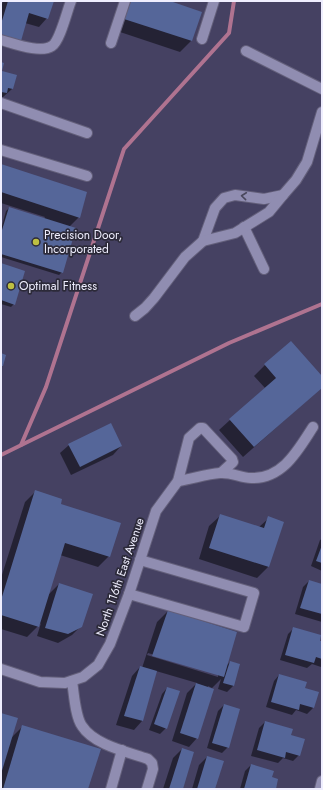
<svg xmlns="http://www.w3.org/2000/svg" width="323" height="790" viewBox="0 0 323 790" font-family="Jost,sans-serif">
	<rect width="100%" height="100%" fill="#454162"/>
	<g fill="#0007" fill-rule="evenodd">
		<path d="M3,1H50L47,18L39,27L25,23L20,41L11,49L1,46V7Z"/>
		<path d="M124,1H166L200,12L191,41L180,52L114,30Z"/>
		<path d="M1,72L15,76L12,89L3,97H1Z"/>
		<path d="M1,165L79,217L69,227L62,272L59,275L1,257V229L6,211L9,208L44,219L45,217L1,203Z"/>
		<path d="M1,264L14,304L11,307L1,304Z"/>
		<path d="M265,365L322,377V387L243,457L219,430L230,420L265,388L254,376Z"/>
		<path d="M69,445L121,446L113,455L71,475L60,453Z"/>
		<path d="M36,491L59,504L109,556L98,567L60,555L48,595L59,584L81,626L72,635L58,643L37,636L41,623L27,637L1,629V578L25,502Z"/>
		<path d="M220,516L259,527L269,518L283,523L268,567L257,578L199,559L209,526Z"/>
		<path d="M322,539V571L311,566L320,540Z"/>
		<path d="M309,581L322,585V622L295,614L303,587Z"/>
		<path d="M168,611L227,665L230,662L239,664L233,686L227,692L218,689L221,679L212,688L208,686L197,738L189,747L172,741L187,693L197,683L156,671L142,721L134,730L116,725L132,676L140,667L142,668L157,622ZM148,653L218,674V677L147,655Z"/>
		<path d="M294,628L318,641L322,642L321,667L312,664L307,668L280,660L288,634Z"/>
		<path d="M279,675L304,689L313,708L307,714L296,710L292,715L266,707L274,681Z"/>
		<path d="M167,688L166,728L160,734L149,730L162,694Z"/>
		<path d="M224,705L228,747L222,753L207,748L218,711Z"/>
		<path d="M1,714L11,738L23,726L87,789H1Z"/>
		<path d="M265,722L290,736L299,755L293,761L283,758L278,763L251,756L259,728Z"/>
		<path d="M182,749V789H163L173,758Z"/>
		<path d="M207,757L214,789H192L199,765Z"/>
		<path d="M251,765L271,778L275,789H240L245,771Z"/>
	</g>
	<g fill="none" stroke-linecap="round" stroke-linejoin="round">
		<g stroke="#af7390" stroke-width="4">
			<path d="M21,445L46,387L124,149L229,33L234,1"/>
			<path d="M1,455L229,343L322,304"/>
		</g>
	</g>
	<g fill="#569">
		<path d="M8,1H54L48,19L29,13L21,41L1,36V24Z"/>
		<path d="M131,1H170L202,12L192,41L124,19Z"/>
		<path d="M1,62L4,63L2,71L17,75L13,89L8,88L7,93L1,92Z"/>
		<path d="M1,164L87,192L80,218L1,192Z"/>
		<path d="M9,207L76,228L63,273L1,254V229L2,230Z"/>
		<path d="M1,263L25,271L15,305L1,300Z"/>
		<path d="M291,341L322,376V388L254,447L229,419L276,378L264,364Z"/>
		<path d="M1,353L6,355L3,366H1Z"/>
		<path d="M111,423L122,446L80,467L68,444Z"/>
		<path d="M35,490L62,499L61,504L121,523L110,557L65,543L39,627L1,615V600Z"/>
		<path d="M220,514L264,528L268,516L284,522L269,567L209,548Z"/>
		<path d="M322,545V563L316,561Z"/>
		<path d="M309,580L322,584V614L300,608Z"/>
		<path d="M59,583L93,594L82,627L68,634L45,628Z"/>
		<path d="M168,610L237,632L224,677L152,656Z"/>
		<path d="M293,627L321,635L320,641H322V659L316,657L314,663L285,655Z"/>
		<path d="M230,661L240,664L234,686L223,683Z"/>
		<path d="M140,666L157,671L143,721L124,716Z"/>
		<path d="M279,674L307,682L305,688L319,692L314,708L300,704L299,710L271,702Z"/>
		<path d="M196,683L214,689L198,739L180,733Z"/>
		<path d="M167,687L180,691L167,729L154,724Z"/>
		<path d="M224,704L240,709L229,748L212,743Z"/>
		<path d="M1,713L18,718L1,774Z"/>
		<path d="M265,721L293,729L291,735L305,739L300,756L286,752L285,758L257,750Z"/>
		<path d="M22,725L101,749L88,789H3Z"/>
		<path d="M182,748L194,752L183,789H169Z"/>
		<path d="M207,756L224,761L215,789H197Z"/>
		<path d="M251,764L274,771L272,777L278,779L276,789H244Z"/>
	</g>
	<g fill="none" stroke-linecap="round" stroke-linejoin="round">
		<defs>
			<g id="minor">
				<path d="M202,39L214,1"/>
				<path d="M1,40C13,43 40,54 52,46C60,41 67,11 71,1"/>
				<path d="M111,43L125,1"/>
				<path d="M246,51L322,89"/>
				<path d="M1,103L87,133"/>
				<path d="M1,150L87,176"/>
				<path d="M244,227L264,269"/>
				<path d="M203,241L215,208L224,198L235,195L264,199L283,195"/>
				<path d="M135,316L145,308L154,298L185,257L203,241L235,233L269,212L283,195L296,180L307,162L322,112"/>
				<path d="M178,481C192,479 206,474 220,473C231,472 241,478 251,478C283,479 298,450 313,427"/>
				<path d="M129,594L244,627L254,593L140,560"/>
				<path d="M1,669L40,682L65,683L83,677L98,665L110,644L129,594L156,511L178,481L189,438L200,428H203L232,459L233,462L221,473"/>
				<path d="M72,681C74,693 75,716 82,726C94,745 128,752 148,759L152,763L153,769L147,789"/>
				<path d="M111,789L122,750"/>
				<path d="M320,789L322,781"/>
			</g>
		</defs>
		<use href="#minor" stroke="#635f7a" stroke-width="12"/>
		<use href="#minor" stroke="#908db1" stroke-width="10"/>
	</g>
	<defs><path id="oneway-chevron" d="M-2-3.5L2.5 0L-2 3.5" fill="none" stroke-width="1.6" stroke-linecap="round" stroke-linejoin="round"/></defs>
	<use stroke="#4a485d" href="#oneway-chevron" transform="translate(244 196) rotate(-174)"/>
	<g fill="#bebf42" stroke="#2c2a39" stroke-width="1.5">
		<circle cx="36" cy="242" r="4"/>
		<circle cx="11" cy="286" r="4"/>
	</g>
	<g text-anchor="middle" stroke-width="3.5" stroke-linejoin="round" paint-order="stroke">
		<g font-size="12" fill="#efeefe" stroke="#2c2a39" text-anchor="start">
			<text x="44" y="239">Precision Door,<tspan x="44" dy="14">Incorporated</tspan></text>
			<text x="19" y="290">Optimal Fitness</text>
		</g>
		<g font-size="12" fill="#efeefe" stroke="#2c2a39">
			<text transform="translate(120 577) rotate(-71)" y="4">North 116th East Avenue</text>
		</g>
	</g>
	<rect width="323" height="790" fill="none" stroke="#efeefe" stroke-width="4"/>
</svg>
